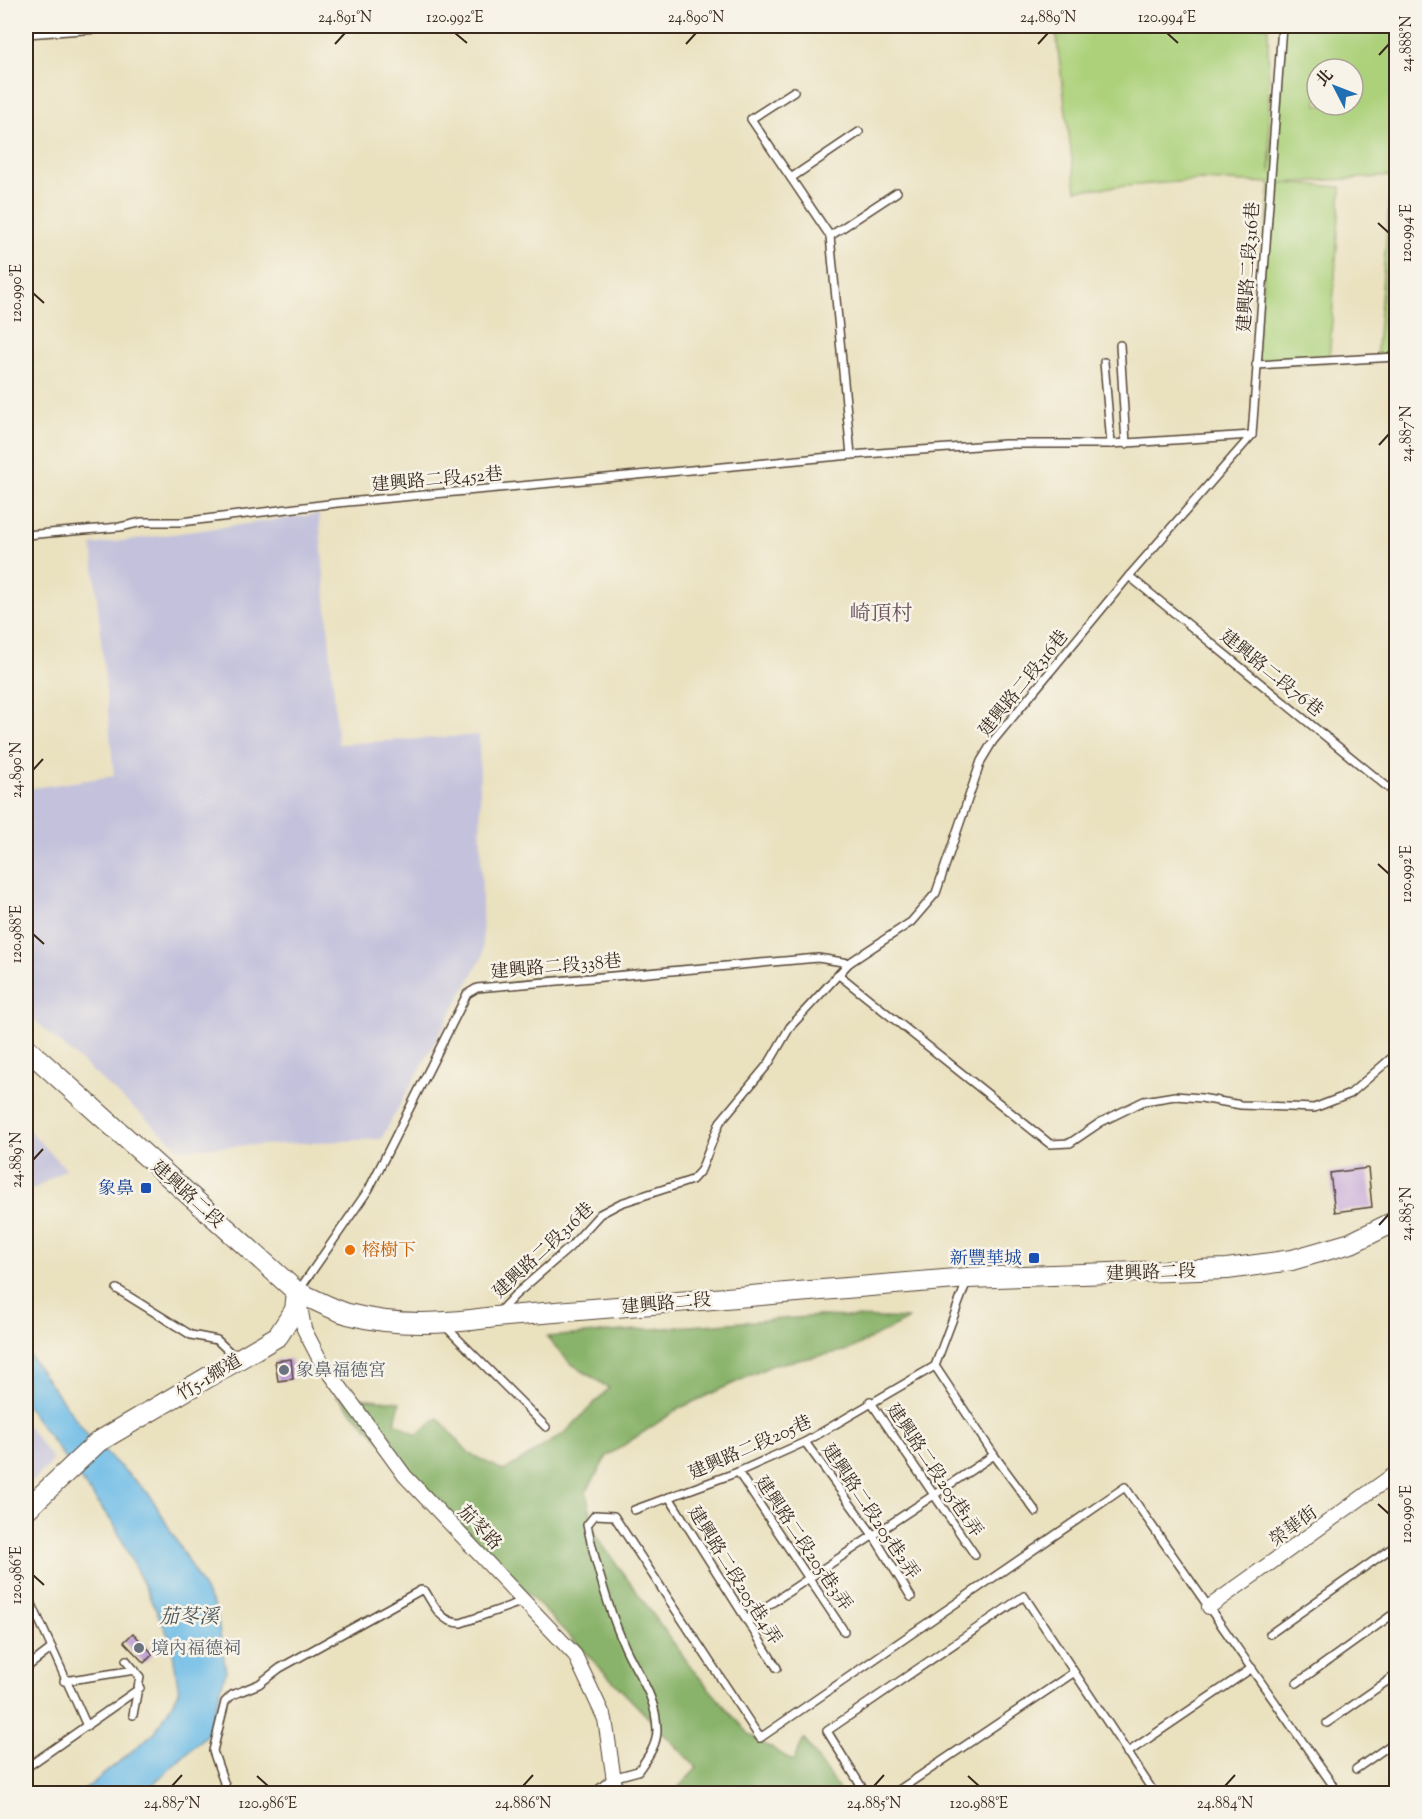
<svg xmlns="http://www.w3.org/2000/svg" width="1422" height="1819" viewBox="0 0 1422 1819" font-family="'Sorts Mill Goudy','Noto Serif TC',serif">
	<rect width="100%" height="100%" fill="#f7f3e8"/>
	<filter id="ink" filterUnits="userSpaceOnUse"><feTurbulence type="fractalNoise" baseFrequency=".0167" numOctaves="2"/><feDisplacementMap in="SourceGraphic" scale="12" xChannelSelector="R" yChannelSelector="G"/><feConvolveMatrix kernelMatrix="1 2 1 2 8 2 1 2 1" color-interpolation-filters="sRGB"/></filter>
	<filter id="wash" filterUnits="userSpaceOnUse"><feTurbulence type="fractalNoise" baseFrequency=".008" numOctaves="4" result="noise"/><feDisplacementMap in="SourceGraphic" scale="24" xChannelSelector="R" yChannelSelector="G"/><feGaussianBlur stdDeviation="1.35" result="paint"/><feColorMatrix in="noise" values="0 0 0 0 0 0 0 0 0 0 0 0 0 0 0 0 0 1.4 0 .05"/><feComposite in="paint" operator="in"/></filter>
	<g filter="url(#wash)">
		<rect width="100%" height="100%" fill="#eae1bf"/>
		<g fill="#c3c1db">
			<path d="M319,514L338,744L479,735L483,956L381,1139L180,1149L26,1013V789L114,776L92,545Z"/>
			<path d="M26,1127L66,1169L26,1194Z"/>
			<path d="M26,1423L53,1460L26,1489Z"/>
		</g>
		<g fill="#acd17a" stroke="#747e4c" stroke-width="1.5" fill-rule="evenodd">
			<path d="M1055,26H1268L1270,173L1282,26H1396V176L1281,183L1341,187L1329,362L1256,365L1270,183L1201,180L1076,190ZM1317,69H1353V105H1317Z"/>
			<path d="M1396,194V359H1376L1390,195Z"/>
		</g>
		<path fill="#89b36a" stroke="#626e44" stroke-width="1.5" d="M820,1316L909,1319L849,1350L773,1365L680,1408L607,1456L586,1492L596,1536L694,1671L749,1735L793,1761L804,1739L841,1793H673L697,1768L337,1396L400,1402L395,1422L416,1435L438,1418L470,1454L504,1471L565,1433L609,1388L570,1363L547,1337Z"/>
		<path fill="#6dbce7" stroke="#547382" stroke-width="1.5" d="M26,1351L89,1437L150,1495L216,1610L226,1671L208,1733L144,1793H81L155,1732L179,1692L171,1641L115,1526L26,1405Z"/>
		<g id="blocks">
			<g fill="#c09fd7">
				<path d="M1368,1168L1372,1207L1335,1212L1330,1173Z"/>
				<path d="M291,1359L293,1379L278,1381L275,1361Z"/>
				<path d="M133,1633L153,1654L144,1663L124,1642Z"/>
			</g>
		</g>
	</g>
	<g filter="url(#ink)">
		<use href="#blocks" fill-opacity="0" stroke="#554536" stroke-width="1.5"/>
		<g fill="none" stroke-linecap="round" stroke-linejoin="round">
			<defs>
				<g id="lane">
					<path d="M26,34L140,26"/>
					<path d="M794,91L751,119L830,236L851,455"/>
					<path d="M791,178L859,132"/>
					<path d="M830,236L897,192"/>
					<path d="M1120,345L1126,444"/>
					<path d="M1104,362L1111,444"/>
					<path d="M1256,365L1396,357"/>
					<path d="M26,535L120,527L142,522H181L337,503L851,455L1005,444H1111L1252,435"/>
					<path d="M1129,576L1396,794"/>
					<path d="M839,975L1050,1144L1070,1143L1101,1122L1144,1101L1175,1096L1201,1098L1241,1105L1314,1108L1350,1094L1396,1054"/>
					<path d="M117,1289L191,1335L217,1340L236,1358"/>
					<path d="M299,1290L369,1189L467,994L477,988L818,958L849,963"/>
					<path d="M498,1313L514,1296L570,1247L600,1214L621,1203L692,1180L701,1170L720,1122L769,1063L790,1027L849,963L911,922L936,893L981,761L993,741L1129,576L1252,435L1282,26"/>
					<path d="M445,1326L546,1427"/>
					<path d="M935,1366L994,1455L1036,1512"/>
					<path d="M870,1401L975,1555"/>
					<path d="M805,1442L873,1535L911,1597"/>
					<path d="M738,1472L844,1631"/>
					<path d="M669,1497L777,1668"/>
					<path d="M634,1510L738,1472L805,1442L935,1366L967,1281"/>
					<path d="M26,1591L87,1726"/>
					<path d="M746,1620L994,1455"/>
					<path d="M1270,1634L1396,1545"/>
					<path d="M126,1660L140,1677L133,1715"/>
					<path d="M26,1668L52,1648"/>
					<path d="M64,1681L135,1670"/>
					<path d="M1297,1683L1396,1612"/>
					<path d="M1327,1723L1396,1675"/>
					<path d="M1127,1753L1252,1668"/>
					<path d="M26,1768L140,1688"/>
					<path d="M1356,1769L1396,1741"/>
					<path d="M228,1794L213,1751L225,1702L232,1695L259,1684L280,1668L421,1590L425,1591C435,1607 441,1623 461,1623L524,1601"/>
					<path d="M593,1794L612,1778L638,1771C647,1758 657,1746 657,1730C656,1691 634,1672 622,1640C606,1603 596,1564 587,1525L595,1515L614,1516L760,1738L1125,1487L1339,1794"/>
					<path d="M604,1794L611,1781"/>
					<path d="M866,1794L827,1731L1024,1596L1155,1794"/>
					<path d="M893,1794L1073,1673"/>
				</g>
				<g id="street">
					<path d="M299,1300L304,1329L319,1358L405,1476L575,1655L605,1719L616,1794"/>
					<path d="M1209,1607L1396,1473"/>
				</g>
				<g id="secondary">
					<path d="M26,1048L297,1292C314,1299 331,1309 348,1314C397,1327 445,1324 495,1317L968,1278L1227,1269L1292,1260L1351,1243L1396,1221"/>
					<path d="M26,1510L98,1442L278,1336L295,1310L297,1292"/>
				</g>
			</defs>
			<use href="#lane" stroke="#554536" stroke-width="10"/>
			<use href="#street" stroke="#554536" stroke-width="16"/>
			<use href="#secondary" stroke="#554536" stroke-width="22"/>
			<use href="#lane" stroke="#fff" stroke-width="7"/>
			<use href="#street" stroke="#fff" stroke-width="14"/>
			<use href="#secondary" stroke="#fff" stroke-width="20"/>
		</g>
	</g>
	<path fill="none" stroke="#3b2a1e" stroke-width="2" d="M455,33L467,43M1167,33L1178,43M335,44L345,33M686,44L696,33M1038,44L1048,33M1379,55L1389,44M1378,223L1389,233M33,293L44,303M1379,445L1389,434M33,770L43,759M1378,864L1389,874M33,934L44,944M33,1160L43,1149M1379,1225L1389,1214M1378,1504L1389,1514M33,1575L44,1585M257,1776L268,1786M968,1776L979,1786M172,1786L182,1775M523,1786L533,1775M874,1786L884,1775M1225,1786L1235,1775"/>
	<g fill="#1a4fb4" stroke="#f7f3e8" stroke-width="2">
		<rect x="140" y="1182" width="12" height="12" rx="3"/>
		<rect x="1028" y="1252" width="12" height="12" rx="3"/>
	</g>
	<circle fill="#e8710a" stroke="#f7f3e8" stroke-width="2" cx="350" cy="1250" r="6"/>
	<g fill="#6b7280" stroke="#f7f3e8" stroke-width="2">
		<circle cx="284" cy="1370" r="6"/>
		<circle cx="139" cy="1648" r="6"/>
	</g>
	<g text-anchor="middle" stroke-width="5" stroke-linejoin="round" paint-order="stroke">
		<g font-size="18" fill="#3b2a1e" stroke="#f7f3e8">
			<text transform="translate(1248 267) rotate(-86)" y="6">建興路二段316巷</text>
			<text transform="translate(437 479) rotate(-5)" y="6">建興路二段452巷</text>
			<text transform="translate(1272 673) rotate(39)" y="6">建興路二段76巷</text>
			<text transform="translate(1023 683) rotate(-51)" y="6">建興路二段316巷</text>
			<text transform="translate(556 966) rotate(-5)" y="6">建興路二段338巷</text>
			<text transform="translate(188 1194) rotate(42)" y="6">建興路二段</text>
			<text transform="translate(543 1250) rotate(-43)" y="6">建興路二段316巷</text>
			<text transform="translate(1151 1272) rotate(-2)" y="6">建興路二段</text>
			<text transform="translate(666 1303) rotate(-5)" y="6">建興路二段</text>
			<text transform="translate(209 1377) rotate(-31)" y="6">竹5-1鄉道</text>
			<text transform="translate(750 1447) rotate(-24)" y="6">建興路二段205巷</text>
			<text transform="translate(935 1470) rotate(56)" y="6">建興路二段205巷1弄</text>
			<text transform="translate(871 1511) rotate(56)" y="6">建興路二段205巷2弄</text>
			<text transform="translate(1293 1526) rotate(-36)" y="6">榮華街</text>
			<text transform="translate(480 1527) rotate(46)" y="6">茄苳路</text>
			<text transform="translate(804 1543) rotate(56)" y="6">建興路二段205巷3弄</text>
			<text transform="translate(735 1575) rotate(58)" y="6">建興路二段205巷4弄</text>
		</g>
		<g font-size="18" fill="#164399" stroke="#f7f3e8" text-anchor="end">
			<text x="134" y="1194">象鼻</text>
			<text x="1022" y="1264">新豐華城</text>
		</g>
		<g font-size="18" fill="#c56008" stroke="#f7f3e8" text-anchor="start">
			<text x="362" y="1256">榕樹下</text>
		</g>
		<g font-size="18" fill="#5b616d" stroke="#f7f3e8" text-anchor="start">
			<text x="296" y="1376">象鼻福德宮</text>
			<text x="151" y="1654">境內福德祠</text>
		</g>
		<g font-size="20" font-style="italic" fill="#4a565a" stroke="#f7f3e8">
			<text x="189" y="1623">茄苳溪</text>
		</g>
		<g font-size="21" fill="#6a535f" stroke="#f7f3e8">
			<text x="881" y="620">崎頂村</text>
		</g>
	</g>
	<rect width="1422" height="1819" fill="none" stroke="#f7f3e8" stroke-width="66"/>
	<g transform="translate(1335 87) rotate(312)"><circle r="28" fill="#f7f3e8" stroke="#aca397" stroke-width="1.5"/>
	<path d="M0-4.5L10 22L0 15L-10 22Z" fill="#1f6fb2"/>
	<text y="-9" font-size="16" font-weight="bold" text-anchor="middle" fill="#3b2a1e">北</text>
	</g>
	<rect x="33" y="33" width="1356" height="1753" fill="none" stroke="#3b2a1e" stroke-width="2"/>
	<g font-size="15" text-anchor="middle" fill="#3b2a1e">
		<text x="345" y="22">24.891°N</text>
		<text x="455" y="22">120.992°E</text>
		<text x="696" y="22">24.890°N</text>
		<text x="1048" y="22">24.889°N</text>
		<text x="1167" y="22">120.994°E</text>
		<text transform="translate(1406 44) rotate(-90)" y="5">24.888°N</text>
		<text transform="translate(1406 233) rotate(-90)" y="5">120.994°E</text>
		<text transform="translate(16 293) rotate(-90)" y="5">120.990°E</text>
		<text transform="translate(1406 434) rotate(-90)" y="5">24.887°N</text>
		<text transform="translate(16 770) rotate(-90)" y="5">24.890°N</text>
		<text transform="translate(1406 874) rotate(-90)" y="5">120.992°E</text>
		<text transform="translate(16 934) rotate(-90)" y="5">120.988°E</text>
		<text transform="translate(16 1160) rotate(-90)" y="5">24.889°N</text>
		<text transform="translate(1406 1214) rotate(-90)" y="5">24.885°N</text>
		<text transform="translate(1406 1514) rotate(-90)" y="5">120.990°E</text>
		<text transform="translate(16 1575) rotate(-90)" y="5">120.986°E</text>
		<text x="172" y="1808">24.887°N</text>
		<text x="268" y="1808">120.986°E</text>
		<text x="523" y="1808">24.886°N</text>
		<text x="874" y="1808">24.885°N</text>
		<text x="979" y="1808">120.988°E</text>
		<text x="1225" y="1808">24.884°N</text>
	</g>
</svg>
